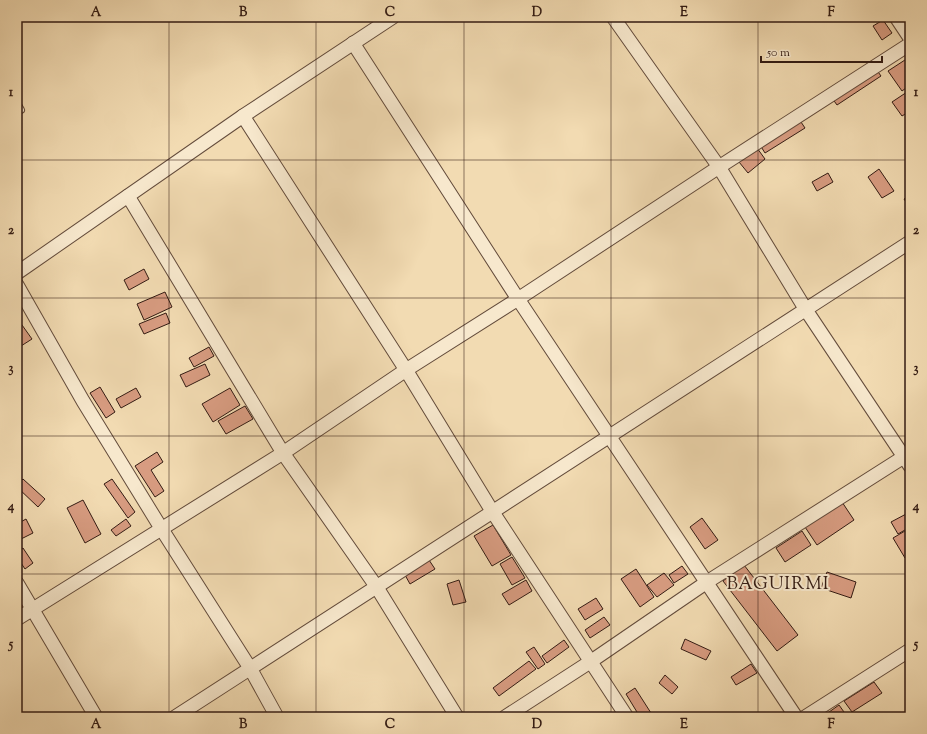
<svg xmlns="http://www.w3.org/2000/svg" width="927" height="734" viewBox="0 0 927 734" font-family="'Sorts Mill Goudy',serif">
	<rect width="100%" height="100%" fill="#f2dbb2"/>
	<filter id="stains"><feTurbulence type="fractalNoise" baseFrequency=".005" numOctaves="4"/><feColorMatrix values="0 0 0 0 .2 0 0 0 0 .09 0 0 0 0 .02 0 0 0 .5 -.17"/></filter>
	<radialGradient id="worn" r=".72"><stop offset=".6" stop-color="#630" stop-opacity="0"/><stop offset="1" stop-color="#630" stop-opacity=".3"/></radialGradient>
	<g fill="#d89c81" stroke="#331b13">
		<path d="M883,20L892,33L882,40L873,26Z"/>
		<path d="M908,58L910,60V85L902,91L888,71Z"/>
		<path d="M876,69L881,76L837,105L832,98Z"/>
		<path d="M910,90V111L902,116L892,102Z"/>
		<path d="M799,119L805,128L765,153L760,145Z"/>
		<path d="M757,148L765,159L748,173L739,162Z"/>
		<path d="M879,169L894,191L882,198L868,177Z"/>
		<path d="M828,173L833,182L817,191L812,182Z"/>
		<path d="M910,195V208L904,199Z"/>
		<path d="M144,269L149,279L129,290L124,280Z"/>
		<path d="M165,292L172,307L144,320L137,304Z"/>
		<path d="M166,313L170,323L144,334L139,324Z"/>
		<path d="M17,318L32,339L21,346L17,340Z"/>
		<path d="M209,347L214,356L194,367L189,358Z"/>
		<path d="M205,364L210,375L186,387L180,375Z"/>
		<path d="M100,387L115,412L106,418L90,393Z"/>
		<path d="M136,388L141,397L121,408L116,399Z"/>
		<path d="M230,388L240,405L213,422L202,404Z"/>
		<path d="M245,406L253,419L226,434L218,421Z"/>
		<path d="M157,452L163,462L151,470L164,491L155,497L135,466Z"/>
		<path d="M23,479L45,499L38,507L17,487V485Z"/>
		<path d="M112,479L135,512L128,518L104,484Z"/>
		<path d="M83,500L101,534L85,543L67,508Z"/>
		<path d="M842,502L854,520L817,545L805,527Z"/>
		<path d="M908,513L910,517V527L898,534L891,522Z"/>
		<path d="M702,518L718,540L705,549L690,527Z"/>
		<path d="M26,519L33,533L17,541V524Z"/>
		<path d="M126,519L131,526L116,536L111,530Z"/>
		<path d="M493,525L511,555L492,566L474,536Z"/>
		<path d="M910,528V555L905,558L893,538Z"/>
		<path d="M802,531L811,545L785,562L776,548Z"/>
		<path d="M23,548L33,563L25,569L17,557V552Z"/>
		<path d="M512,557L525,578L512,585L500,564Z"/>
		<path d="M429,560L435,569L410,584L405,575Z"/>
		<path d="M744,565L798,635L777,651L723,581Z"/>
		<path d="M682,566L688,574L674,583L669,575Z"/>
		<path d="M636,569L654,597L640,607L621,579Z"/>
		<path d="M827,572L856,582L851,598L821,588Z"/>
		<path d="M664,573L674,585L657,597L647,585Z"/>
		<path d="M459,580L466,602L453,605L447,584Z"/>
		<path d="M526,580L532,591L509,605L502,594Z"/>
		<path d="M596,598L603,609L585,620L578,609Z"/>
		<path d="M604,617L610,625L590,638L585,630Z"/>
		<path d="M685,639L711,651L706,660L681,649Z"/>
		<path d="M564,640L569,647L547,663L542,656Z"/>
		<path d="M534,647L545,664L538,669L526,652Z"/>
		<path d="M529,661L536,669L499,696L493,688Z"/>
		<path d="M751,664L757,673L736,685L731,677Z"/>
		<path d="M665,675L678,687L672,694L659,683Z"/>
		<path d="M874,682L882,693L852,712L844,701Z"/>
		<path d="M635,688L651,713L645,717H640L626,694Z"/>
		<path d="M839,705L844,712L837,717H822Z"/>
	</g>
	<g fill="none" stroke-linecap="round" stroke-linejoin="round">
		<defs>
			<path id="lane" d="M17,103L21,110"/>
			<g id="street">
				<path d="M613,17L719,167L806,310L910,466"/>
				<path d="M896,17L910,38"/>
				<path d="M353,43L518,299L796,717"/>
				<path d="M243,116L406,370L492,511L627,717"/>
				<path d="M128,196L283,453L376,586L457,717"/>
				<path d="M17,273L243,116L393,17"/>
				<path d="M17,285L83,401L161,528L250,668L277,717"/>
				<path d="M17,583L96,717"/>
				<path d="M17,619L283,453L406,370L518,299L719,167L910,44"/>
				<path d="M175,717L910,242"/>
				<path d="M505,717L590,662L707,582L910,453"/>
				<path d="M805,717L910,650"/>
			</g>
		</defs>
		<use href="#lane" stroke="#634b3b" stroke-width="8"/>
		<use href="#street" stroke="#634b3b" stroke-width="15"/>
		<use href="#lane" stroke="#f7e8cd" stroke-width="6"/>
		<use href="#street" stroke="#f7e8cd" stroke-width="13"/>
	</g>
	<path fill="none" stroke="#331b13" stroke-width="1" stroke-opacity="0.55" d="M169,17V717M316,17V717M464,17V717M611,17V717M758,17V717M17,160H910M17,298H910M17,436H910M17,574H910"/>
	<g text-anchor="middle" stroke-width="4" stroke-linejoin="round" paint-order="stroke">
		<g font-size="18" letter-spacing="1" fill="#331b13" stroke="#f7e8cd">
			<text x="778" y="589">BAGUIRMI</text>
		</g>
	</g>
	<rect width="927" height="734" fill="none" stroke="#f2dbb2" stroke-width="44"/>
	<path d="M761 56v6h121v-6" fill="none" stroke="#331b13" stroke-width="2"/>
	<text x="767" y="56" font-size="12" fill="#331b13" stroke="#f7e8cd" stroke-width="3" paint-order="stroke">50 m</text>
	<rect x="22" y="22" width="883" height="690" fill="none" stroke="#331b13" stroke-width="1.5"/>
	<g font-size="13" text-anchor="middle" font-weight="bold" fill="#331b13">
		<text x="96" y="16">A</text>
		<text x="243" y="16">B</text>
		<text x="390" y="16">C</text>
		<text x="537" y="16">D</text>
		<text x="684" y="16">E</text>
		<text x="831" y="16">F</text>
		<text x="11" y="96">1</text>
		<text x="916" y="96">1</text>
		<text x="11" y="234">2</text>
		<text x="916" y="234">2</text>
		<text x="11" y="372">3</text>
		<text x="916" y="372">3</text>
		<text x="11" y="510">4</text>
		<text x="916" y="510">4</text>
		<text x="11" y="648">5</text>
		<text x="916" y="648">5</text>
		<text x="96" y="728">A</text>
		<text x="243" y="728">B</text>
		<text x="390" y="728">C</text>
		<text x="537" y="728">D</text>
		<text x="684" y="728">E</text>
		<text x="831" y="728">F</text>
	</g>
	<rect width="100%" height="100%" filter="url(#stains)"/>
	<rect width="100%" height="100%" fill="url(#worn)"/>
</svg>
